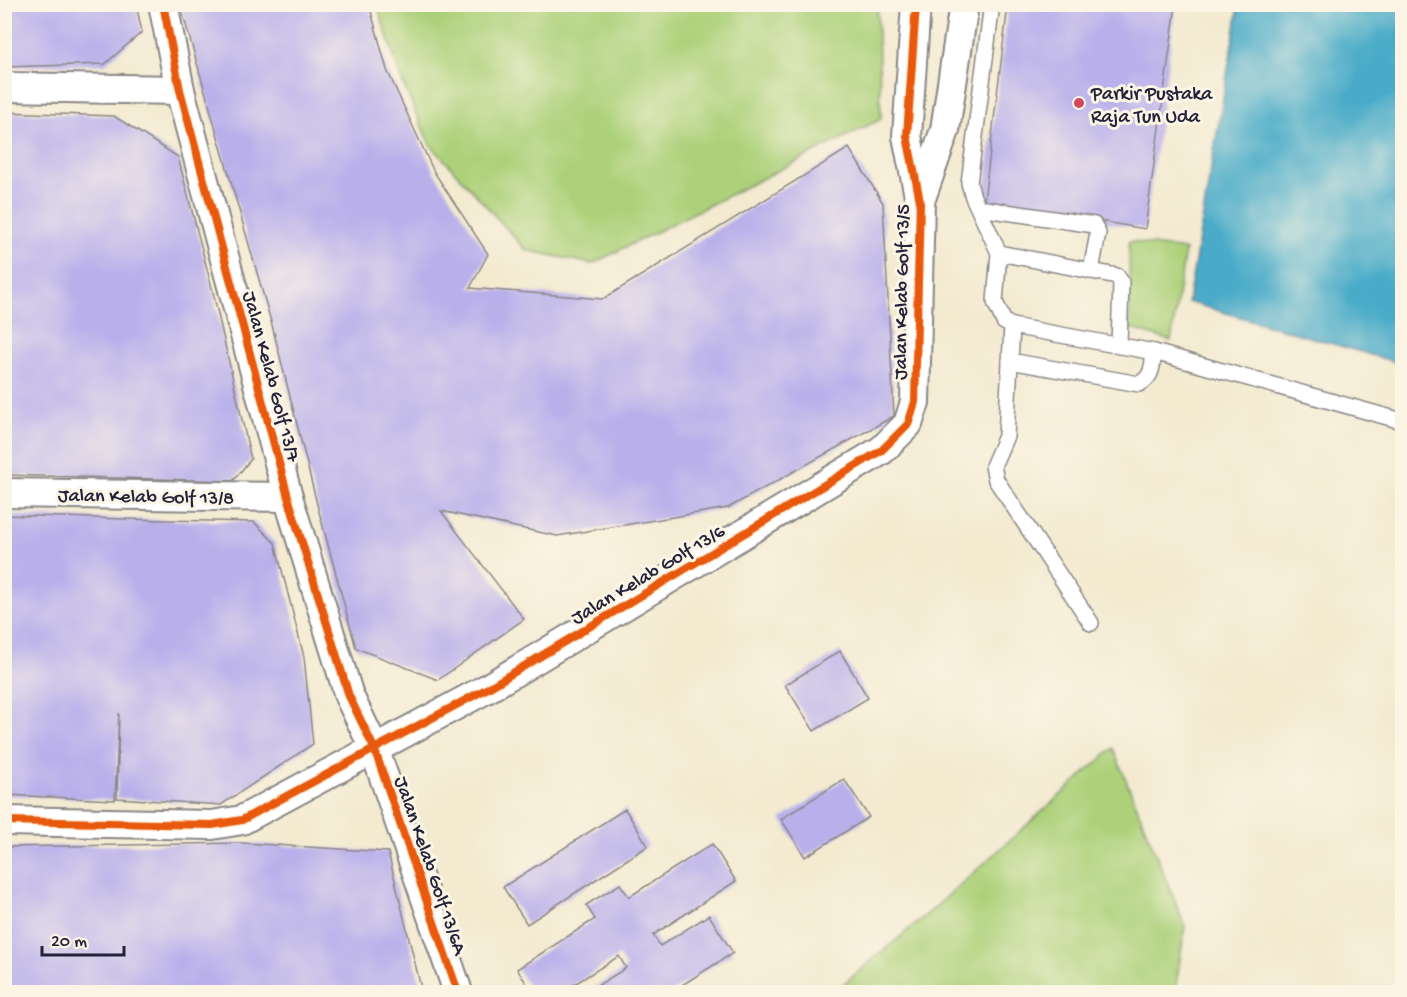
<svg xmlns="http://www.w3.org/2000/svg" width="1407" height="997" viewBox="0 0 1407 997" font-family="'Gochi Hand',sans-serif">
	<rect width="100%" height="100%" fill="#fcf5e5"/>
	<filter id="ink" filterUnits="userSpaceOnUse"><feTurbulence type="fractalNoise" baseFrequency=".0167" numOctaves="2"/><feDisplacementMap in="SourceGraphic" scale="12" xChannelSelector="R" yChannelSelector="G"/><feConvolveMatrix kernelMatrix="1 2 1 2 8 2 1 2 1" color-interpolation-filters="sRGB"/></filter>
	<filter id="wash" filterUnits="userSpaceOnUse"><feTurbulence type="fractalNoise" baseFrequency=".008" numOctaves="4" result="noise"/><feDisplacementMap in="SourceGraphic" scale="24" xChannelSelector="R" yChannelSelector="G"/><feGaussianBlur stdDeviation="1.35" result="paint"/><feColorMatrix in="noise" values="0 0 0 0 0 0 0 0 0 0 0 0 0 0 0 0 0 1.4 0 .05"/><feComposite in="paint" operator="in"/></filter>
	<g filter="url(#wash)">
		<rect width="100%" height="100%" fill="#f3ead0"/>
		<g fill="#add17a" stroke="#687a5a" stroke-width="1.5">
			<path d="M377,5H877L881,119L592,264L526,250L429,143L402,81Z"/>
			<path d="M1129,241L1185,250L1171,341L1130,328Z"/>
			<path d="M1113,748L1185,926L1175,992H834L932,910Z"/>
		</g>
		<path fill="#48abc8" stroke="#356682" stroke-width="1.5" d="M1239,5H1402V364L1188,302Z"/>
		<g id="blocks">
			<g fill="#b9b0eb">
				<path d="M4,4H136L142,32L105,64L4,67Z"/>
				<path d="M180,4H369L387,70L434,172L488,254L470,288L603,299L849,148L883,203L894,416L728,508L557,536L441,511L524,619L438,680L356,648L318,508L272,325Z"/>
				<path d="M1008,5H1176L1145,229L984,201Z"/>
				<path d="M4,112L114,116L178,157L213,292L251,459L233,481L4,475Z"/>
				<path d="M4,515L123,519L254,522L275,543L304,657L313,744L221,805L117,798L119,713L115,800L4,795Z"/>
				<path d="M840,651L868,698L814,731L785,685Z"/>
				<path d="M844,779L869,817L805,857L781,819Z"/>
				<path d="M625,809L648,846L527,924L503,887Z"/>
				<path d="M243,843L388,852L422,992H4V847Z"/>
				<path d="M712,844L736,881L653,935L660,946L709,915L733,953L671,992H587L626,968L619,956L562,992H532L517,969L595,919L586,905L620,884L629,897Z"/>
			</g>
		</g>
	</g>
	<g filter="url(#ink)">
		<use href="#blocks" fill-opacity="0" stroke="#8a8686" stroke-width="1.5"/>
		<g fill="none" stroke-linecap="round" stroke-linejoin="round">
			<defs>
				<g id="service">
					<path d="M992,4L969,183L973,197L999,253L995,302L1004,322L1012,326L1154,352L1402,421"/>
					<path d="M979,208L1094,225L1098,233L1091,271"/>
					<path d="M999,253L1117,276L1121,282L1119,346"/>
					<path d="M1012,326L1006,436L993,466L996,480L1091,623"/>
					<path d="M1010,361L1139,384C1153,377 1152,366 1154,352"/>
				</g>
				<g id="minor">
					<path d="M163,4L180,90L288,497L349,696L374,748L458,992"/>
					<path d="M4,87L180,90"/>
					<path d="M920,201L945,130L964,4"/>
					<path d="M4,493L288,497"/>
					<path d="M4,821L212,825L242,820L488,688L882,450L908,424L915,402L920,201L907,136L916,4"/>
				</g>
			</defs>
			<use href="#service" stroke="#8a8686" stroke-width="18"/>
			<use href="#minor" stroke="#8a8686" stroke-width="32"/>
			<use href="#service" stroke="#fff" stroke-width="15"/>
			<use href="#minor" stroke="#fff" stroke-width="28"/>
			<defs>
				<g id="cycleway">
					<path d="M163,4L180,90L288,497L349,696L374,748L458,992"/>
					<path d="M4,821L212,825L242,820L488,688L882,450L908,424L915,402L920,201L907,136L916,4"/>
				</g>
			</defs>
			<use href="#cycleway" stroke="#fcf5e5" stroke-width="11"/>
			<use href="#cycleway" stroke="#e8590c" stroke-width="8"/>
		</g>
	</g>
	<circle fill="#d1495b" stroke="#fcf5e5" stroke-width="2" cx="1079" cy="103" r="6"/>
	<g text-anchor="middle" stroke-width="6" stroke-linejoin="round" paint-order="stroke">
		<g font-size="20" fill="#22223b" stroke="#fcf5e5" text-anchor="start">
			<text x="1091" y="99">Parkir Pustaka<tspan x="1091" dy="23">Raja Tun Uda</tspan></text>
		</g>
		<g font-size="20" fill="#22223b" stroke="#fcf5e5">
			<text transform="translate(900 292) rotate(-89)" y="7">Jalan Kelab Golf 13/5</text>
			<text transform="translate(273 376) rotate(75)" y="7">Jalan Kelab Golf 13/7</text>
			<text transform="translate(146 495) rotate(1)" y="7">Jalan Kelab Golf 13/8</text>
			<text transform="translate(647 573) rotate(-31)" y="7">Jalan Kelab Golf 13/6</text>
			<text transform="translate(432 865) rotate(71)" y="7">Jalan Kelab Golf 13/6A</text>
		</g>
	</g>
	<rect width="1407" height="997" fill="none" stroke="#fcf5e5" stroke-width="24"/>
	<path d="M42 946v9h82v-9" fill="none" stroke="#22223b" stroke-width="3"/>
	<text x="51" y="946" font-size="18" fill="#22223b" stroke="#fcf5e5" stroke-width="4.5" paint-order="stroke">20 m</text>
</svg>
